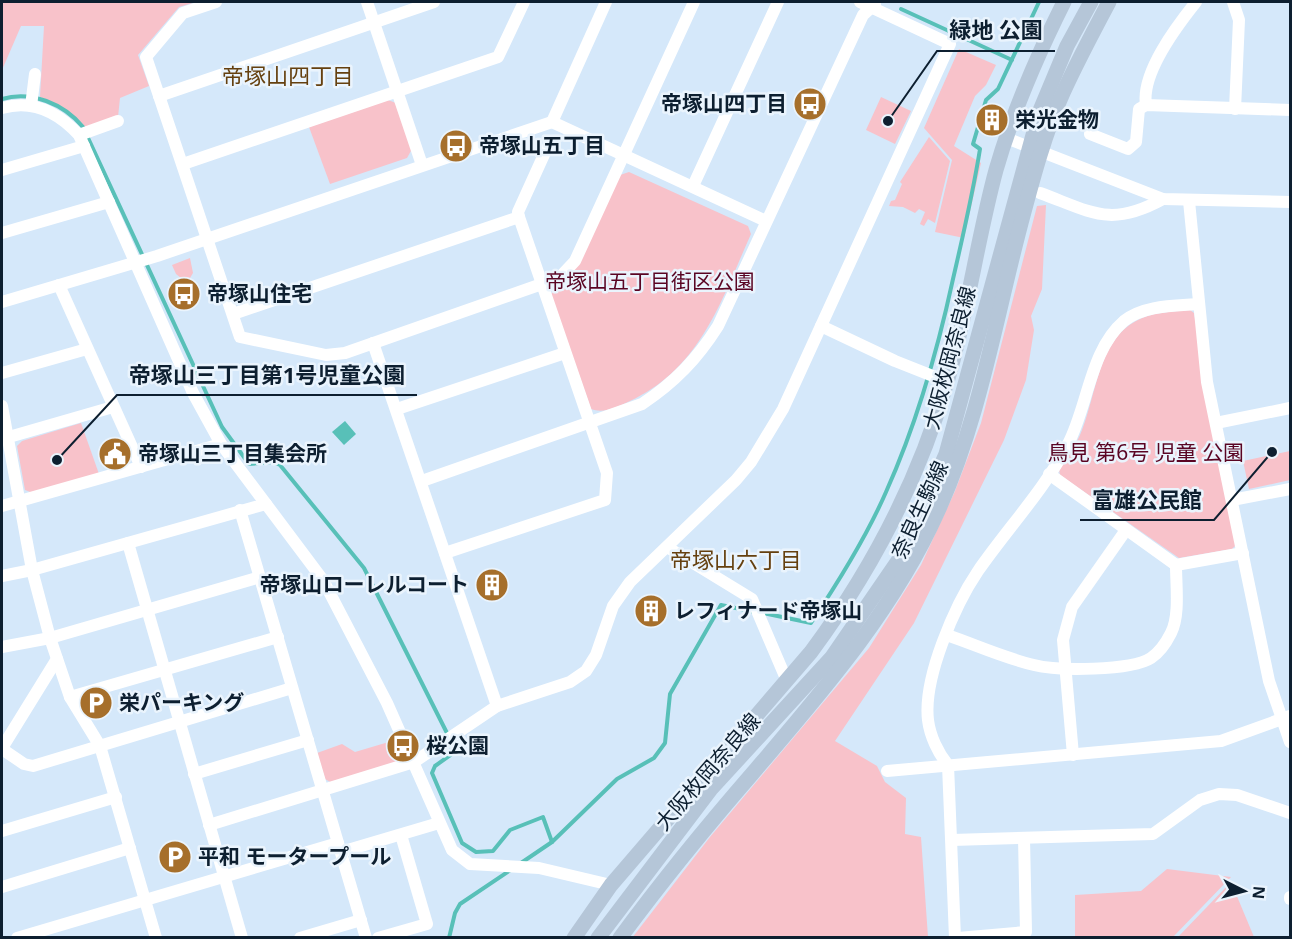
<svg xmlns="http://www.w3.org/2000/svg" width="1292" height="939" viewBox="0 0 1292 939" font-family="'Noto Sans','Noto Sans JP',sans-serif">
	<rect width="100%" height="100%" fill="#d5e8fa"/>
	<g fill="#f8c2ca">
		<path d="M2,2H196L179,7L138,55L149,86L120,98L118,117L87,129C73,113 60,105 40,97L44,26H21L2,70Z"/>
		<path d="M959,49L996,65L986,85L975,96L954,146L981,163L964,238L935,232L952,160L924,128Z"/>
		<path d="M881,97L911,111L895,144L866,130Z"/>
		<path d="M388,100L396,103L412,149L407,158L330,184L309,127Z"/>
		<path d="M929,137L950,161L935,223L928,219L924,226L920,224L925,212L919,209L915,213L903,207L889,206L891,201L895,200L902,184L900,182Z"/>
		<path d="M629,172L748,226L751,234C721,301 701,368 630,401C617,407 604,414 591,409L551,295L555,286L566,279L620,175Z"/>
		<path d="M1046,205L1042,289L1031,316L1034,330L1026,380L1004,440L914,623L835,741L877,766L885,782L906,798L905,834L921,837L928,937L632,938L710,837L869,648L921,565L955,491L981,423L1037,206Z"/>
		<path d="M190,258L193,273L190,278H181L176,274L172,265Z"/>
		<path d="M1190,310L1194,313L1236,545L1232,549L1179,558L1060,475L1059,469C1067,457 1077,444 1082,430C1096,395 1099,340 1136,321C1152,312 1171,312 1190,310Z"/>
		<path d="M81,423L99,474L33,493L25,490L17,446L22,441Z"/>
		<path d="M1290,451V480L1249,489L1243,461Z"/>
		<path d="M392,741L399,756L396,764L332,783L325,779L317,753L342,744L355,752Z"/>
		<path d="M1167,869L1231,877L1173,937H1070L1075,936V895L1141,891Z"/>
		<path d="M1231,882L1254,937H1178Z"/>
	</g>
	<path fill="#58c0b8" d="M345,421L356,434L344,445L332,432Z"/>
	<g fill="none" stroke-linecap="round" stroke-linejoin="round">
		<g stroke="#58c0b8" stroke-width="4">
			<path d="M901,9L1012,60"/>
			<path d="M2,99C31,90 64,104 83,127L222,427L249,464L273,462L280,465L364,568L456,751L435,766L432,773L462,843L476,852L493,851L510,830L543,817L552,842"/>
			<path d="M763,613L811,623C839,581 866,538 886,492C917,423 937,353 953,279C963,236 973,193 980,149L973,144L986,100L998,89L1039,2"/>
			<path d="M521,863L552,842L617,779L654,758L665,743L670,694L721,605L755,612"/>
			<path d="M449,938L455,913L460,904L512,869"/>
		</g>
		<g stroke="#fff" stroke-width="12">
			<path d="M216,2L183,13L146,57L240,337L326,355L345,353L559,278L575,261L694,2"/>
			<path d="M367,2L422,165"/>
			<path d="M1233,2L1239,20L1235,109"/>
			<path d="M159,96L434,2"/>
			<path d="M1146,105C1141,73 1176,27 1196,2"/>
			<path d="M31,106L35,74"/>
			<path d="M2,108C33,99 58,112 79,135L193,393L221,444L323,580L387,703L452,850L470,864L539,868L611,885"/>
			<path d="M552,122L606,2"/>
			<path d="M1090,134L1128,149L1136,142L1139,109L1146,105L1290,110"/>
			<path d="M79,135L118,121"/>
			<path d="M1006,138L1163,199L1290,202"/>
			<path d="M183,164L498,57L524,2"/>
			<path d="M2,170L84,146"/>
			<path d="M693,186L778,2"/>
			<path d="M1040,193C1092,212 1110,228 1163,199"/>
			<path d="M1189,201L1207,382L1269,681L1290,742"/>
			<path d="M2,233L109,202"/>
			<path d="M59,285L141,467"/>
			<path d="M2,302L157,256L552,122L766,221"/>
			<path d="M233,314L519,217L518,212L547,148"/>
			<path d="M821,326L895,361L948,382"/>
			<path d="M373,343L497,706"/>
			<path d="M2,373L87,349"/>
			<path d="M2,406L32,570L50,638L70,697L100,746L156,938"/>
			<path d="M397,409L565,353"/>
			<path d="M1216,423L1290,408"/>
			<path d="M2,439L113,407"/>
			<path d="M422,481L642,404C675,382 697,359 718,326L863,15L875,4"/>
			<path d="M1232,500L1290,489"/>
			<path d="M2,506L221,444"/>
			<path d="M240,510L366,938"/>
			<path d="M128,543L242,938"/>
			<path d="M667,547L752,599L787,681"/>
			<path d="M445,553L605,500L607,473L519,217"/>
			<path d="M1176,565L1243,553"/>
			<path d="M2,576L32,570L266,504"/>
			<path d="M947,635C976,645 1004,658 1034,665C1057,671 1131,671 1151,658C1160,652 1166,643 1171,633C1180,615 1176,586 1176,565L1049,474"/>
			<path d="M2,647L50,638L260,577"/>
			<path d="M70,697L278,637"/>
			<path d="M2,748L57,659"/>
			<path d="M2,749L24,764L33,766L292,688"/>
			<path d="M1073,755L1063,640L1072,607L1126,530"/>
			<path d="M887,771L1221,741L1290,716"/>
			<path d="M194,774L308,740"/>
			<path d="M209,825L414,762L497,706L570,682L586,671L596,655L613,606L630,582L736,480L751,462L783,409L950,44L860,2"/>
			<path d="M2,831L116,797"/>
			<path d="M952,840L1153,834L1200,800L1219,794L1237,795L1290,813"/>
			<path d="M341,852L439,823"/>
			<path d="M2,887L130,848"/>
			<path d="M1290,897V899"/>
			<path d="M17,938L338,843"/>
			<path d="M300,938L361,920"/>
			<path d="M378,938L427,924L401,835"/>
			<path d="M955,938L948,765C938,753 930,736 928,720C923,678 955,605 978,571C1007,529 1045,489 1068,444C1088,406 1090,350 1124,321C1144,305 1175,306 1199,304"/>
			<path d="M958,938L1026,932L1024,838"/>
		</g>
		<g stroke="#b5c6d8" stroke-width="15">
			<path d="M574,938L611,885L811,652C871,571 919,479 947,382C968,312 977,240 996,170C1013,111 1037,56 1064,2"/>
			<path d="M598,938L711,789L832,657L900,558L946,454L1039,113L1067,46L1091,2"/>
			<path d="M620,938C662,881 706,827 752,774C822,692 894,610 938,511C979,421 995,322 1020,227C1032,182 1044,135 1063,93C1077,62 1093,32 1109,2"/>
		</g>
	</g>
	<defs>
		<symbol id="bus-disc" viewBox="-11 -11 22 22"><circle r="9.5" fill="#a66f2b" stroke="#eaf4fd"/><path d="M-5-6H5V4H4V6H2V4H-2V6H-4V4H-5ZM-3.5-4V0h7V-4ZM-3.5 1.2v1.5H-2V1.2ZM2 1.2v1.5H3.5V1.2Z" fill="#fff"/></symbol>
		<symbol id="building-disc" viewBox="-11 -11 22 22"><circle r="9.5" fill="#a66f2b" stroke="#eaf4fd"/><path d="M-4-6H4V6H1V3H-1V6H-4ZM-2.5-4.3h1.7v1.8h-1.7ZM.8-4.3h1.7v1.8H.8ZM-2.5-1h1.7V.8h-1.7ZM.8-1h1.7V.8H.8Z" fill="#fff"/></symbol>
		<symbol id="civic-disc" viewBox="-11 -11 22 22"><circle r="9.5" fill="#a66f2b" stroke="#eaf4fd"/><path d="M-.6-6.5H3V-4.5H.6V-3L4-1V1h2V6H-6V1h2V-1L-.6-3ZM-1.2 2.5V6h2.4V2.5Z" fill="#fff"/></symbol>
		<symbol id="parking-disc" viewBox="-11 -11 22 22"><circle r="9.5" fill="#a66f2b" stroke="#eaf4fd"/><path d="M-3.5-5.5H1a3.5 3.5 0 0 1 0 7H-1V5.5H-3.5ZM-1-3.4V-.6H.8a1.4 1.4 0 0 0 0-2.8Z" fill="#fff"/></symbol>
	</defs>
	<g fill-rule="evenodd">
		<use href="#bus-disc" x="791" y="85" width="38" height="38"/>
		<use href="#building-disc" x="973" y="101" width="38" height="38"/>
		<use href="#bus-disc" x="437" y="127" width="38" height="38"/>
		<use href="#bus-disc" x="165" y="275" width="38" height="38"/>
		<use href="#civic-disc" x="96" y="435" width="38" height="38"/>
		<use href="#building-disc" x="473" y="566" width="38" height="38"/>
		<use href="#building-disc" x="632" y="592" width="38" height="38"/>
		<use href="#parking-disc" x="77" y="684" width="38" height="38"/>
		<use href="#bus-disc" x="384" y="727" width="38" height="38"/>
		<use href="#parking-disc" x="156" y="838" width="38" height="38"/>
	</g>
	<g text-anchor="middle" stroke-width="5" stroke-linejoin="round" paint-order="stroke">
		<g font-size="21" font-weight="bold" fill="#0d1f30" stroke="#eaf4fd" text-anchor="start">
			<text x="787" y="111" text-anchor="end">帝塚山四丁目</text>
			<text x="1015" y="127">栄光金物</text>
			<text x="479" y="153">帝塚山五丁目</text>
			<text x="207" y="301">帝塚山住宅</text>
			<text x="138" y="461">帝塚山三丁目集会所</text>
			<text x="469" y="592" text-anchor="end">帝塚山ローレルコート</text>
			<text x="674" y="618">レフィナード帝塚山</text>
			<text x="119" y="710">栄パーキング</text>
			<text x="426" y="753">桜公園</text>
			<text x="198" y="864">平和 モータープール</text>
		</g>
		<g font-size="21" fill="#5a0523" stroke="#eaf4fd">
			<text x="650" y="289">帝塚山五丁目街区公園</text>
			<text x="1146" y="460">鳥見 第6号 児童 公園</text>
		</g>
		<g font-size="21" fill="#0d1f30" stroke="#eaf4fd">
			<text transform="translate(950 358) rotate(-75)" y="7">大阪枚岡奈良線</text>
			<text transform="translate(920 510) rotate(-65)" y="7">奈良生駒線</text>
			<text transform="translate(708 772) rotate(-49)" y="7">大阪枚岡奈良線</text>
		</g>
		<g font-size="22" fill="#65400f" stroke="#eaf4fd">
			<text x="288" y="84">帝塚山四丁目</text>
			<text x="736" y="568">帝塚山六丁目</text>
		</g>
	</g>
	<path fill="none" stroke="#0d1f30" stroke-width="2" d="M888 121L937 51H1055M57 460L117 395H417M1272 452L1214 520H1080"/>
	<g fill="#0d1f30" stroke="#eaf4fd" stroke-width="2">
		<circle cx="888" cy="121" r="6"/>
		<circle cx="57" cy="460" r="6"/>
		<circle cx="1272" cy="452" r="6"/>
	</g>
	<g font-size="22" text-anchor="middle" font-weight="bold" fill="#0d1f30" stroke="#eaf4fd" stroke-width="5" stroke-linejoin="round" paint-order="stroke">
		<text x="996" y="38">緑地 公園</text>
		<text x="267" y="383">帝塚山三丁目第1号児童公園</text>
		<text x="1147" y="508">富雄公民館</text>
	</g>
	<rect width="1292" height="939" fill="none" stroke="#0d1f30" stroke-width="6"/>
	<g transform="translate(1244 891) rotate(96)" stroke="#eaf4fd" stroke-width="4.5" paint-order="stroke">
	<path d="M0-4.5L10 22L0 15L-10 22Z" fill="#0d1f30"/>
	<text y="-9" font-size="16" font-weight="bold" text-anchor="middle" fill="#0d1f30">N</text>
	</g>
</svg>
